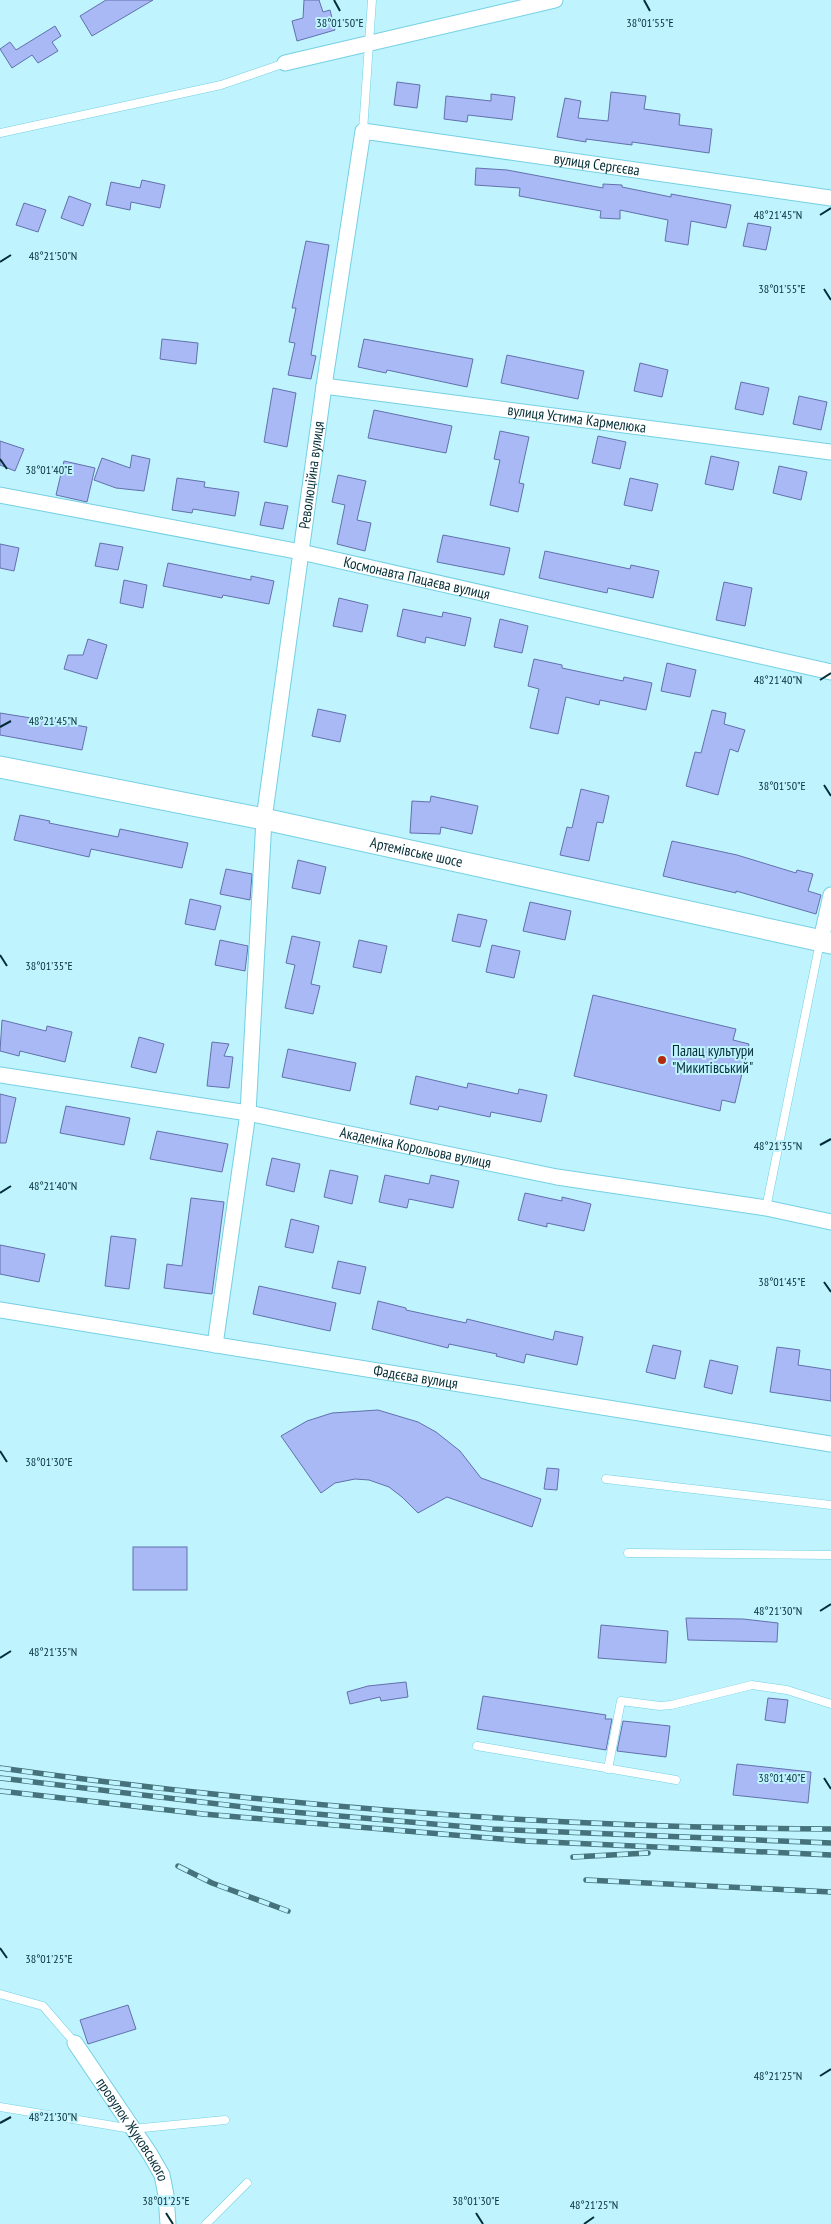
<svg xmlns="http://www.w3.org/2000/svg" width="831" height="2224" viewBox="0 0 831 2224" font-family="'PT Sans Narrow',sans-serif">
	<rect width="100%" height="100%" fill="#bff3fe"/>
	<g fill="#a9b9f6" stroke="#6271ab">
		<path d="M106,0H153L92,36L80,16Z"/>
		<path d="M304,0H319L323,12L330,10L335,30L297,41L292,21L303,18Z"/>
		<path d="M55,26L61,36L52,42L58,51L38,63L32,55L12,68L0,49L10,42L16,50Z"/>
		<path d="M397,82L420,85L417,108L394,105Z"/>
		<path d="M611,92L646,96L644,109L680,114L679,125L712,129L709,153L632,142V145L586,139V142L557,137L565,98L581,101L578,118L608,121Z"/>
		<path d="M491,94L515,97L512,120L468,115L467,122L444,119L446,96L491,101Z"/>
		<path d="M476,168L507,170L603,188V184L622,185V187L671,197V194L731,205L726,228L691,221L688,245L665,241L668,220L620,210V219L600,218L601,211L519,196L520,188L475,185Z"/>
		<path d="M142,180L165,185L160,208L131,202L130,210L106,205L111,182L140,188Z"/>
		<path d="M69,196L91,204L83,226L61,218Z"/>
		<path d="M24,203L46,210L38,232L16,225Z"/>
		<path d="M748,223L771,227L766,250L743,246Z"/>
		<path d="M306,241L329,245L311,355L316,356L311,379L288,375L295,343L289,342L296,308H292Z"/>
		<path d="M162,339L198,343L196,364L160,359Z"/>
		<path d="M364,339L473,359L467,387L387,370L386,373L358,367Z"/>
		<path d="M507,355L584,371L578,399L501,383Z"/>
		<path d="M640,363L668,370L662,397L634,391Z"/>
		<path d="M741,382L769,388L763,415L735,409Z"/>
		<path d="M273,388L296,393L287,447L264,442Z"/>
		<path d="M799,396L827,402L821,430L793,424Z"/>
		<path d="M374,410L452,426L446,453L368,438Z"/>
		<path d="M500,431L529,437L519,483L524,484L518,512L490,505L500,460L494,459Z"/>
		<path d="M598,436L626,442L620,469L592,463Z"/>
		<path d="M0,441L24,449L15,471L0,465Z"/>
		<path d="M132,455L150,459L144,491L116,488L94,480L102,458L130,468Z"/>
		<path d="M711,456L739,462L733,490L705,484Z"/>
		<path d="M64,461L95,468L87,502L56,495Z"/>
		<path d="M779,466L807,472L801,500L773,493Z"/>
		<path d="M338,475L366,481L357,520L371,523L365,551L337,544L345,505L332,502Z"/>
		<path d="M177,478L205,482L204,487L239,492L235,516L193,509L192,513L172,510Z"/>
		<path d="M630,478L658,484L652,511L624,505Z"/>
		<path d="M265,502L288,506L283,529L260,525Z"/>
		<path d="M443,535L510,548L504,575L437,562Z"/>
		<path d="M100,543L123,547L118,570L95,566Z"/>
		<path d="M0,544L19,548L14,571L0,568Z"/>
		<path d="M545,551L630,569L631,565L659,571L653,598L608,588L607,593L539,578Z"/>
		<path d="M168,563L251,580V576L274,581L269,604L223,595L222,598L163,586Z"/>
		<path d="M124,580L147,585L143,608L120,603Z"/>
		<path d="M724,582L752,588L745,626L716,620Z"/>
		<path d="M339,598L368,605L362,632L333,626Z"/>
		<path d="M403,609L442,617L443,612L471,618L465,646L426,637L425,643L397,636Z"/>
		<path d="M500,619L528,626L522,653L494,647Z"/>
		<path d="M88,639L107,645L97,679L64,669L68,655H83Z"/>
		<path d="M534,659L562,665V668L623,681L624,677L652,683L646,710L600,700L599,705L566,697L558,734L530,728L539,689L528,686Z"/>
		<path d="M667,663L696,670L690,697L661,691Z"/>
		<path d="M318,709L346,715L340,742L312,736Z"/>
		<path d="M712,710L726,713L724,724L745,730L738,752L730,749L718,795L686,786L695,752L701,753Z"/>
		<path d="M0,713L87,727L82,750L0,735Z"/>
		<path d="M581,789L609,796L603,823L597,822L589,861L560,855L567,827L572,828Z"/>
		<path d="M431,796L478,806L472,834L441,827L440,834L410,833L412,801L430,802Z"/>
		<path d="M20,815L50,821L49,823L118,837L120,829L188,843L182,868L91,849L89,857L14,840Z"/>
		<path d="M672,841L737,855L796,873L797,870L813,874L808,891L821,895L816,914L736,891V893L663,876Z"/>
		<path d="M298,860L326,867L320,894L292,888Z"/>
		<path d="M226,869L252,874L250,900L220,894Z"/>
		<path d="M190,899L221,906L215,930L185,924Z"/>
		<path d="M530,902L571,911L565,940L523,931Z"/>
		<path d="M458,914L487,920L480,947L452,941Z"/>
		<path d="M292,936L320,942L311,984L320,986L313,1014L285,1008L295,965L286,963Z"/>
		<path d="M220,940L248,946L245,971L215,965Z"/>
		<path d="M359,940L387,946L381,973L353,967Z"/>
		<path d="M492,945L520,951L514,978L486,972Z"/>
		<path d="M593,995L736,1029L733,1040L749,1044L735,1103L722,1100L720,1111L574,1076Z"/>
		<path d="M2,1020L46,1031L47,1026L72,1032L65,1062L20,1051L19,1056L0,1051Z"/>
		<path d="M139,1037L164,1044L156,1073L131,1067Z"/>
		<path d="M212,1042L229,1044L224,1056L233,1057L229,1088L207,1086Z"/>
		<path d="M288,1049L356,1063L350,1091L282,1077Z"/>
		<path d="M416,1076L467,1088L468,1083L518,1094L519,1089L547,1095L541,1122L491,1112L490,1117L439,1106L438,1110L410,1104Z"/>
		<path d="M0,1094L16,1098L6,1143H0Z"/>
		<path d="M66,1106L130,1118L124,1145L60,1133Z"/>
		<path d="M157,1131L228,1144L222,1172L150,1159Z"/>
		<path d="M272,1158L300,1164L294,1192L266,1185Z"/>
		<path d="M330,1170L358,1176L352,1204L324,1197Z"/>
		<path d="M385,1175L429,1184L431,1175L459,1181L453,1208L409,1199L407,1208L379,1202Z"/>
		<path d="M525,1193L562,1201V1197L591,1204L584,1231L547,1223V1227L518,1220Z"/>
		<path d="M191,1198L224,1202L212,1294L164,1288L167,1264L182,1266Z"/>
		<path d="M291,1219L319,1226L313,1253L285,1247Z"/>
		<path d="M111,1236L136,1239L129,1289L105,1286Z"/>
		<path d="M0,1245L45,1254L39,1282L0,1274Z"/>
		<path d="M338,1261L366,1267L360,1294L332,1288Z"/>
		<path d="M259,1286L336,1303L330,1331L253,1314Z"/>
		<path d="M378,1301L406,1308V1310L466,1323L467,1319L553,1340L555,1331L583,1337L577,1365L526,1354L524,1363L496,1356L497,1354L449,1344L448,1348L372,1329Z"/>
		<path d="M653,1345L681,1351L675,1379L646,1372Z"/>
		<path d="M777,1347L800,1350L798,1365L831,1370V1401L770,1392Z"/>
		<path d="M710,1360L738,1366L732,1394L704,1387Z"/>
		<path d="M378,1410L418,1422L436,1432L460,1451L481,1478L541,1499L532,1527L447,1497L418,1513L402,1497L389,1487L369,1480L355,1479L335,1483L321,1493L281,1436L307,1421L332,1413Z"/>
		<path d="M547,1468L559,1469L557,1490L544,1489Z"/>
		<rect x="133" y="1547" width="54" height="43"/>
		<path d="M686,1618L743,1619L778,1623L777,1642L688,1640Z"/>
		<path d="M601,1625L668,1631L666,1663L598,1658Z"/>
		<path d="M406,1682L408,1697L381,1701L380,1697L350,1704L347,1692L368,1686Z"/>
		<path d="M483,1696L606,1715L605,1719H612L606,1750L477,1729Z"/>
		<path d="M768,1698L788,1700L785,1723L765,1720Z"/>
		<path d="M623,1721L670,1726L666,1757L617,1751Z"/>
		<path d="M737,1764L811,1772L808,1803L733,1795Z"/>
		<path d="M128,2005L136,2029L88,2044L80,2020Z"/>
	</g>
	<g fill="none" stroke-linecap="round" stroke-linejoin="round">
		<defs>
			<g id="lane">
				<path d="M363,131L372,0"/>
				<path d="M0,133L221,85L285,63"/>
				<path d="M766,1208L820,942"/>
				<path d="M606,1479L831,1505"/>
				<path d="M628,1553L831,1555"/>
				<path d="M477,1746L676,1780"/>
				<path d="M608,1769L621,1701L660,1706L671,1705L752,1685L787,1690L831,1704"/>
				<path d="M0,1994L43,2006L75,2043"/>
				<path d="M0,2107L132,2129L225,2120"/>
				<path d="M206,2224L247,2183"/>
			</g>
			<g id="street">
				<path d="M285,63L555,0"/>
				<path id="s1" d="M324,386L831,452"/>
				<path id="s2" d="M0,495L301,552L831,672"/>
				<path d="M821,940L831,895"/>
				<path id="s3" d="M0,1075L248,1113L557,1177L766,1208L831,1222"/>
				<path id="s4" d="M0,1310L831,1444"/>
				<path id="s5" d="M215,1345L248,1113L264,819L324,386L363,131L831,198"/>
				<path id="s6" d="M75,2043L150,2154L162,2175L166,2195L168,2224"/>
			</g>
			<g id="secondary">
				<path id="s7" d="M0,767L264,819L831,943"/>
			</g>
		</defs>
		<use href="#lane" stroke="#74d0e3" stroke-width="9"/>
		<use href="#street" stroke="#74d0e3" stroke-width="17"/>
		<use href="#secondary" stroke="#74d0e3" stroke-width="23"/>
		<use href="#lane" stroke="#fff" stroke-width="8"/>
		<use href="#street" stroke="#fff" stroke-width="15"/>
		<use href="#secondary" stroke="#fff" stroke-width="21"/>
		<defs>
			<g id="rail">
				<path d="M0,1768C275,1806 553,1828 831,1829"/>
				<path d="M0,1778L269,1810L492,1829L831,1843"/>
				<path d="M0,1791L203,1814L525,1841L831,1855"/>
				<path d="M573,1857L648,1853"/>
				<path d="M178,1866L212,1883L288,1911"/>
				<path d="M586,1880L831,1892"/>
			</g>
		</defs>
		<use href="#rail" stroke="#45727b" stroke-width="5.5"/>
		<use href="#rail" stroke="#bff3fe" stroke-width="4" stroke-dasharray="11" stroke-linecap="butt"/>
	</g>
	<path fill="none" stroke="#042e36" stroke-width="2" d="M334,0L340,11M644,0L650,11M820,215L831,208M0,262L11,255M824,289L831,300M0,459L7,469M820,680L831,673M0,727L11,721M824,785L831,796M0,955L7,966M820,1145L831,1139M0,1193L11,1186M824,1282L831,1292M0,1451L7,1462M820,1611L831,1604M0,1658L11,1651M824,1778L831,1789M0,1948L7,1958M820,2076L831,2069M0,2123L11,2117M166,2213L173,2224M476,2213L483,2224M584,2224L594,2217"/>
	<circle fill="#b5290d" stroke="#bff3fe" stroke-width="2" cx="662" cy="1060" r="5"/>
	<g text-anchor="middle" stroke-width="4" stroke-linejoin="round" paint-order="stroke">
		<g font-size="15" fill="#042e36" stroke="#bff3fe">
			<text dy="5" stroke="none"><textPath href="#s5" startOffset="1460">вулиця Сергєєва</textPath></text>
			<text dy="5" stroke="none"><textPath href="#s1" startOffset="255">вулиця Устима Кармелюка</textPath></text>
			<text dy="5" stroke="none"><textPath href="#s5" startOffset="876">Революційна вулиця</textPath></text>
			<text dy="5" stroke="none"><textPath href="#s2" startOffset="425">Космонавта Пацаєва вулиця</textPath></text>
			<text dy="5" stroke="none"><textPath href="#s7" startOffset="425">Артемівське шосе</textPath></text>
			<text dy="5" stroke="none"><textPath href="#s3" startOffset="422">Академіка Корольова вулиця</textPath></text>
			<text dy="5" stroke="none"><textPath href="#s4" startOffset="421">Фадєєва вулиця</textPath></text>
			<text dy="5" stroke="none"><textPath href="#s6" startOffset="104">провулок Жуковського</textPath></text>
		</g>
		<g font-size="15" fill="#042e36" stroke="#bff3fe" text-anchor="start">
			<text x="672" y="1056">Палац культури<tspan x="672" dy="17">"Микитівський"</tspan></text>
		</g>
	</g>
	<g font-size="12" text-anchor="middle" fill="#042e36" stroke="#bff3fe" stroke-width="4" stroke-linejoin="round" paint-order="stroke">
		<text x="340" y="27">38°01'50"E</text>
		<text x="650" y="27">38°01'55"E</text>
		<text x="778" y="219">48°21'45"N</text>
		<text x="53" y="260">48°21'50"N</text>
		<text x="782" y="293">38°01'55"E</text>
		<text x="49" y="474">38°01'40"E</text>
		<text x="778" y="684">48°21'40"N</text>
		<text x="53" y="725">48°21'45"N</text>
		<text x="782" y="790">38°01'50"E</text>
		<text x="49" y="970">38°01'35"E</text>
		<text x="778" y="1150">48°21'35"N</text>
		<text x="53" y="1190">48°21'40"N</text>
		<text x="782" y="1286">38°01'45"E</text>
		<text x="49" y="1466">38°01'30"E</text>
		<text x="778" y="1615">48°21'30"N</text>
		<text x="53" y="1656">48°21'35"N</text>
		<text x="782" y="1782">38°01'40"E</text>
		<text x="49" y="1963">38°01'25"E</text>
		<text x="778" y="2080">48°21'25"N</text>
		<text x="53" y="2121">48°21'30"N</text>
		<text x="166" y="2205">38°01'25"E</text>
		<text x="476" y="2205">38°01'30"E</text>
		<text x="594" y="2209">48°21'25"N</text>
	</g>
</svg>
